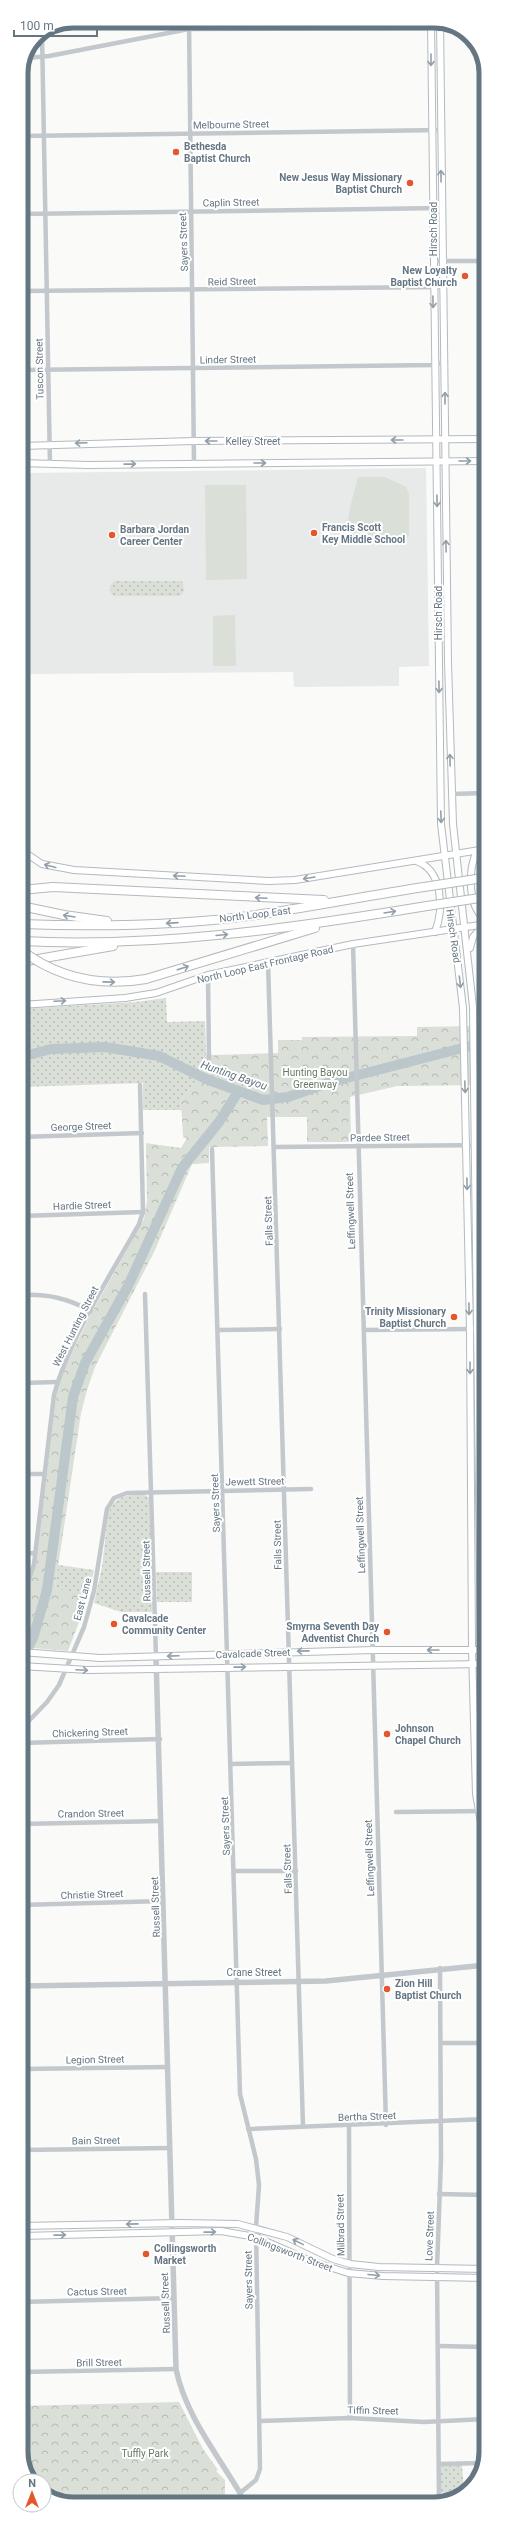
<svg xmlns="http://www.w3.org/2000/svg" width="507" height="2525" viewBox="0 0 507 2525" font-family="Roboto,sans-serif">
	<defs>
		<pattern id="grass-dots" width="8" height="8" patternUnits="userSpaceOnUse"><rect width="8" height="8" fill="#dadfd7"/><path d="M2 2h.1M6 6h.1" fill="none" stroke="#b4b9b4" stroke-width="1.8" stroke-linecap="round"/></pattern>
		<pattern id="forest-crowns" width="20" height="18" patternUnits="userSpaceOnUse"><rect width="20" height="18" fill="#dadfd7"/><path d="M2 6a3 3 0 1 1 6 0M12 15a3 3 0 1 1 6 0" fill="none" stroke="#b4b9b4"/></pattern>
	</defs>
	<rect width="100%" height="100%" fill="#fafaf8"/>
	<path fill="#e8e9e9" d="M426,468L429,666L399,667V686L294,687L293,672L21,674V475L27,473Z"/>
	<g fill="url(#grass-dots)">
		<path d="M114,581H181L183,583L184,591L180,596H114L111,593L110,586Z"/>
		<path d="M166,998L167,1022L205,1021L206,1055H215L181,1101L182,1110H143V1083L21,1087V1009L136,1002Z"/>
		<path d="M144,1494L149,1498L152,1612H121L94,1603L102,1567L108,1515C113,1496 127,1495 144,1494Z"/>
		<path d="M21,1555H27L31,1561L21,1595Z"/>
		<path d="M58,1565L94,1570L88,1598L55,1588Z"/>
		<path d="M156,1572H192V1602H157Z"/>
		<path d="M444,2465H462L464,2491L441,2503V2467Z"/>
	</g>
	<g fill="url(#forest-crowns)">
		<path d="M479,1010H486V1103H481V1085L397,1086L350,1097L351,1142H307V1117H267L268,1146L209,1147V1163L192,1164L155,1250L95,1367L87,1390L81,1413L55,1587L88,1598L68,1651L21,1647V1610L36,1563L57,1388L68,1360L91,1314L144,1219L147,1200L146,1143L181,1148L187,1138L183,1137L181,1101L215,1055L278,1053V1040H302V1037L417,1036V1027L479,1026Z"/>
		<path d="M179,2402L203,2449L218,2470L216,2471L225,2480V2500H222V2504H67L44,2493V2481H32L21,2459V2406Z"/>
	</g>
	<g fill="#dadfd7">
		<path d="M358,477H385L406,487L409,494V537L377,540V543L352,542C342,525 354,495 358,477Z"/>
		<path d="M205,485H246L247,579L206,580Z"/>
		<path d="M235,615L236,666H213V616Z"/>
	</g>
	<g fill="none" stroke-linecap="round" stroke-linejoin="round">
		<g stroke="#bbc7cb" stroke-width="10">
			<path d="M21,1057L51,1049L105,1047L159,1056L206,1079L263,1100L288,1097L331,1082L486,1042"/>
			<path d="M21,1660L33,1638L47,1590L73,1397L85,1363L128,1286L182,1168L219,1122L238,1092"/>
		</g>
		<defs>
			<g id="secondary">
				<path d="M431,21L441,824L463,1008L470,1329L472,1650L476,1794L486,1850"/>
				<path d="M440,21L448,662L453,824L473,1007L481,1650L486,1805"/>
				<path d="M21,446L194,441L486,439"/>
				<path d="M21,463L88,465L486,461"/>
				<path d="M21,850L42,864L74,870L269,881L295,880L486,849"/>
				<path d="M477,851C468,869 467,907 486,920"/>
				<path d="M416,861C443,870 444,909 435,932"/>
				<path d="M470,948L473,937L484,925"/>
				<path d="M21,1005L125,998L156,993L208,975L353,944L486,924"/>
				<path d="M21,1652L100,1658L373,1650H486"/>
				<path d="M21,1666L88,1670L485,1664"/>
				<path d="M21,2226L181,2223L238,2224L287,2237L333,2259L350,2264L379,2267L486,2269"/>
				<path d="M21,2236L221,2231L256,2237L308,2260L348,2273L383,2276L486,2278"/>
			</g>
			<g id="motorway">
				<path d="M21,890L53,887L324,900"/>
				<path d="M21,906L64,915L107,921"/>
				<path d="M21,924C103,927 187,926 269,913C321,905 372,895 424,887"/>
				<path d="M21,941C158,948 293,928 427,906"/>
				<path d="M21,962L113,946"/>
				<path d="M146,979L315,928"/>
			</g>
		</defs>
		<use href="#secondary" stroke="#b3babf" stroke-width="8"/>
		<use href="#motorway" stroke="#b4b9bd" stroke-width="10"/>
		<g stroke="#c3c8cc" stroke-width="4.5">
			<path d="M189,21L194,463"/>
			<path d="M412,21V28"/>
			<path d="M42,34L50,465"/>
			<path d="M27,58L49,56L189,29L431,28"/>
			<path d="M21,136L441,130"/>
			<path d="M21,214L442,208"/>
			<path d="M433,261H486"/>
			<path d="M21,291L443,287"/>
			<path d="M21,370L434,365L444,362"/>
			<path d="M451,794L486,793"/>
			<path d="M353,944L386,2125"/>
			<path d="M268,962L303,2126"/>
			<path d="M208,975L209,1062"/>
			<path d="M21,1137L142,1133"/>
			<path d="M274,1147L486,1145"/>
			<path d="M212,1149L240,2094L256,2159L259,2185L256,2227L260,2469L256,2480L240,2493"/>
			<path d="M21,1216L143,1212"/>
			<path d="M145,1294L156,1657"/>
			<path d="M21,1295C48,1294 67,1298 91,1311"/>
			<path d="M219,1330L280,1329"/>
			<path d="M364,1330L470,1329"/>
			<path d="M21,1383L57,1382"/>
			<path d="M21,1474H45"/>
			<path d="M21,1554L35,1553"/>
			<path d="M21,1604L34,1564L54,1395C69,1339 110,1276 139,1224L143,1212L140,1085"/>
			<path d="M21,1729L47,1702L59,1685L84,1627L94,1591L107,1509L114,1498L127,1493L311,1489"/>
			<path d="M21,1743L160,1739"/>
			<path d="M231,1764L292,1763"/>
			<path d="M396,1812L486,1811"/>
			<path d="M21,1824L161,1821"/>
			<path d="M235,1871H296"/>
			<path d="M21,1905L163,1901"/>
			<path d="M481,1965V1894L486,1884"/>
			<path d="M441,2043H486"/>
			<path d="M21,2069L168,2067"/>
			<path d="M349,2126L350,2418"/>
			<path d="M248,2129L486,2119"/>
			<path d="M21,2150L170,2148"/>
			<path d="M439,2194L486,2195"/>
			<path d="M21,2302L174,2298"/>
			<path d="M439,2346L486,2347"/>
			<path d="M21,2372L176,2369"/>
			<path d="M260,2421L350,2418L424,2422L486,2419"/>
			<path d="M439,2464L482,2463"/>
			<path d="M439,2504L437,2268L441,2159L440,1968"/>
		</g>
		<g stroke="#c3c8cc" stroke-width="5.5">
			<path d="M470,1329H486"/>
			<path d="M156,1657L176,2369C185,2414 217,2454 240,2493L243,2504"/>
			<path d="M21,1986L326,1981L486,1965"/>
		</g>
		<use href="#secondary" stroke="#fff" stroke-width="6"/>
		<use href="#motorway" stroke="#fff" stroke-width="8"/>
		<defs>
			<g id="motorway-bridge">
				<path d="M424,887L483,878"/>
				<path d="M427,906L486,897"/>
				<path d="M21,950C58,978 100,987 146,979"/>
			</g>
		</defs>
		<use href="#motorway-bridge" stroke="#b4b9bd" stroke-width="10" stroke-linecap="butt"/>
		<use href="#motorway-bridge" stroke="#fff" stroke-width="8"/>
	</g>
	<defs><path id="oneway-shaft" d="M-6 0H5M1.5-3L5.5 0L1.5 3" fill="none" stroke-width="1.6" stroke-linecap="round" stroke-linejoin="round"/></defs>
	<g stroke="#939fa8">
		<use href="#oneway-shaft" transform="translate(431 60) rotate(90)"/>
		<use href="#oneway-shaft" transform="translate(441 176) rotate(-91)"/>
		<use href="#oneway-shaft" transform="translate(433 302) rotate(89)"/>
		<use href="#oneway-shaft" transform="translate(445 398) rotate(-90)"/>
		<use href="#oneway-shaft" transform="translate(397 440) rotate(180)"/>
		<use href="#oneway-shaft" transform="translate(211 441) rotate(180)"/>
		<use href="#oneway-shaft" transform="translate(81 443) rotate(178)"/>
		<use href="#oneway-shaft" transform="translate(465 461)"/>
		<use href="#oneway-shaft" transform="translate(260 463)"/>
		<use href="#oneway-shaft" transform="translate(130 464) rotate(-1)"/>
		<use href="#oneway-shaft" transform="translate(437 501) rotate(89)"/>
		<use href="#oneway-shaft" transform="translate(446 546) rotate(-91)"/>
		<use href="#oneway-shaft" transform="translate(439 687) rotate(89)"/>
		<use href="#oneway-shaft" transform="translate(450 760) rotate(-91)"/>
		<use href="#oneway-shaft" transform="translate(441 817) rotate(88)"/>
		<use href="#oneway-shaft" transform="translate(50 866) rotate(-165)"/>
		<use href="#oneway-shaft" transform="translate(179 876) rotate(-177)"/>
		<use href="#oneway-shaft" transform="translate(309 878) rotate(171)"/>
		<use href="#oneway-shaft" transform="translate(261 898) rotate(-177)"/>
		<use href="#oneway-shaft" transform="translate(390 912) rotate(-9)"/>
		<use href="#oneway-shaft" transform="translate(69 916) rotate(-171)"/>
		<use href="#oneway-shaft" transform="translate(172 923) rotate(176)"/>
		<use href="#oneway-shaft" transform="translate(222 935) rotate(-5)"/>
		<use href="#oneway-shaft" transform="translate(183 968) rotate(-18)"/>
		<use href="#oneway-shaft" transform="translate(109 982) rotate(1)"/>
		<use href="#oneway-shaft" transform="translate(460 982) rotate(83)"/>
		<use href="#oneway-shaft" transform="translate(60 1001) rotate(-3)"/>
		<use href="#oneway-shaft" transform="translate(465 1087) rotate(88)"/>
		<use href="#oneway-shaft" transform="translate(467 1184) rotate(89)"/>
		<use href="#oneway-shaft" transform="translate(469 1309) rotate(89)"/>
		<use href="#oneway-shaft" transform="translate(470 1368) rotate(90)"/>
		<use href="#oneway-shaft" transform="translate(433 1650) rotate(-180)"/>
		<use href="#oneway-shaft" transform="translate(303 1651) rotate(179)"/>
		<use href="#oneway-shaft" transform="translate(173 1656) rotate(178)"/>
		<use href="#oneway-shaft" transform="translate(240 1667) rotate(-1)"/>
		<use href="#oneway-shaft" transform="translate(82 1670) rotate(3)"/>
		<use href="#oneway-shaft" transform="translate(132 2224) rotate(179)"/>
		<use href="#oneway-shaft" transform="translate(210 2232) rotate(-1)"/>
		<use href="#oneway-shaft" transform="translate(60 2235) rotate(-1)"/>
		<use href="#oneway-shaft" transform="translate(298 2242) rotate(-154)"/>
		<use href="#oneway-shaft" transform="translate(374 2275) rotate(5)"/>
	</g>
	<g fill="#e4572e" stroke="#fff" stroke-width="1.5">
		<circle cx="176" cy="152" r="4"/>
		<circle cx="410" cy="183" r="4"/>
		<circle cx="465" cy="276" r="4"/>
		<circle cx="314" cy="533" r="4"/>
		<circle cx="112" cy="535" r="4"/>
		<circle cx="454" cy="1317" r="4"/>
		<circle cx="114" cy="1624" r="4"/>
		<circle cx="387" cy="1632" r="4"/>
		<circle cx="387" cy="1734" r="4"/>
		<circle cx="387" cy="1989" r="4"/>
		<circle cx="146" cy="2254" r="4"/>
	</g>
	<g text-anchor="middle" stroke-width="4" stroke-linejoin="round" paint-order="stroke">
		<g font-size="10" fill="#657683" stroke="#fff">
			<text transform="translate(231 124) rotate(-1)" y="4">Melbourne Street</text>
			<text transform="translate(231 202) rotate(-1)" y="4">Caplin Street</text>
			<text transform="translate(433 229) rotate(-90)" y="4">Hirsch Road</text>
			<text transform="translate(183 242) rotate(-92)" y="4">Sayers Street</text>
			<text transform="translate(232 281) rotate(-1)" y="4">Reid Street</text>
			<text transform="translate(228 359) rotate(-1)" y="4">Linder Street</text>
			<text transform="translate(39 369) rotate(-91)" y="4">Tuscon Street</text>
			<text x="253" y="445">Kelley Street</text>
			<text transform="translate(438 613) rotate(-90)" y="4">Hirsch Road</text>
			<text transform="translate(255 914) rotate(-7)" y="4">North Loop East</text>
			<text transform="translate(454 936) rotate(82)" y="4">Hirsch Road</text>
			<text transform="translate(265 964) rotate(-13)" y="4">North Loop East Frontage Road</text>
			<text transform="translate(81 1126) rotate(-2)" y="4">George Street</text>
			<text transform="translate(380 1137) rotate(-1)" y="4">Pardee Street</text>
			<text transform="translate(82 1205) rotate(-2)" y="4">Hardie Street</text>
			<text transform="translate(350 1211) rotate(-92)" y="4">Leffingwell Street</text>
			<text transform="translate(268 1221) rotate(-92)" y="4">Falls Street</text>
			<text transform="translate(75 1326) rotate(-63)" y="4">West Hunting Street</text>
			<text transform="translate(255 1481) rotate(-1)" y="4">Jewett Street</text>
			<text transform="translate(215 1503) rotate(-92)" y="4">Sayers Street</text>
			<text transform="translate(360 1535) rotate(-92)" y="4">Leffingwell Street</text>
			<text transform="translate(277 1545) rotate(-91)" y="4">Falls Street</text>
			<text transform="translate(146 1571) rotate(-91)" y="4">Russell Street</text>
			<text transform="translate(82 1599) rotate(-75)" y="4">East Lane</text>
			<text transform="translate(253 1653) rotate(-2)" y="4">Cavalcade Street</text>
			<text transform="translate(90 1732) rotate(-2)" y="4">Chickering Street</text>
			<text transform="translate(91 1813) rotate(-1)" y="4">Crandon Street</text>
			<text transform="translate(225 1826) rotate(-92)" y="4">Sayers Street</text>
			<text transform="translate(369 1858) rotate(-92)" y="4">Leffingwell Street</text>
			<text transform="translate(287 1869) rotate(-92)" y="4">Falls Street</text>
			<text transform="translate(92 1894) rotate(-2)" y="4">Christie Street</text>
			<text transform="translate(155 1907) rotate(-92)" y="4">Russell Street</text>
			<text x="254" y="1976">Crane Street</text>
			<text transform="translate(95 2059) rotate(-1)" y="4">Legion Street</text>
			<text transform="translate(367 2116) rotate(-2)" y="4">Bertha Street</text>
			<text transform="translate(96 2140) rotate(-1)" y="4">Bain Street</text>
			<text transform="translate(340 2225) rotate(-91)" y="4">Milbrad Street</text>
			<text transform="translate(429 2236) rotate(-88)" y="4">Love Street</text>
			<text transform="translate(290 2252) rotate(21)" y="4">Collingsworth Street</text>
			<text transform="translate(248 2280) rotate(-91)" y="4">Sayers Street</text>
			<text transform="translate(97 2291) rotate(-1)" y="4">Cactus Street</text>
			<text transform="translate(165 2303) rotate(-92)" y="4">Russell Street</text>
			<text transform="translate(99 2362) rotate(-1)" y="4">Brill Street</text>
			<text transform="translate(373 2410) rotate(1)" y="4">Tiffin Street</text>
		</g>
		<g font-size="10" font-weight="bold" fill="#657683" stroke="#fff" text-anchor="start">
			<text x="184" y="150">Bethesda<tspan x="184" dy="12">Baptist Church</tspan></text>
			<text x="402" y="181" text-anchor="end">New Jesus Way Missionary<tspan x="402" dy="12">Baptist Church</tspan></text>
			<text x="457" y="274" text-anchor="end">New Loyalty<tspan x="457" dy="12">Baptist Church</tspan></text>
			<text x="322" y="531">Francis Scott<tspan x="322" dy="12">Key Middle School</tspan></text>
			<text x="120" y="533">Barbara Jordan<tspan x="120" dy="12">Career Center</tspan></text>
			<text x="446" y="1315" text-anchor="end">Trinity Missionary<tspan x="446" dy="12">Baptist Church</tspan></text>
			<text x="122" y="1622">Cavalcade<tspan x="122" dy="12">Community Center</tspan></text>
			<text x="379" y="1630" text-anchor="end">Smyrna Seventh Day<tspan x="379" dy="12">Adventist Church</tspan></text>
			<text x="395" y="1732">Johnson<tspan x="395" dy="12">Chapel Church</tspan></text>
			<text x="395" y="1987">Zion Hill<tspan x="395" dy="12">Baptist Church</tspan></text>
			<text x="154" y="2252">Collingsworth<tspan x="154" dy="12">Market</tspan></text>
		</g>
		<g font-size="10" fill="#687a64" stroke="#fff">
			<text x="315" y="1076">Hunting Bayou<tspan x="315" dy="12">Greenway</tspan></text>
			<text x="145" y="2457">Tuffly Park</text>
		</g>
		<g font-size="11" font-style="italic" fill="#60757c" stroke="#fff">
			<text transform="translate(234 1075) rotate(19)" y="4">Hunting Bayou</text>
		</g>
	</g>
	<path d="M0 0H507V2525H0ZM73 28H434A45 45 0 0 1 479 73V2452A45 45 0 0 1 434 2497H73A45 45 0 0 1 28 2452V73A45 45 0 0 1 73 28Z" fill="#fff" fill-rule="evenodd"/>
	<path fill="none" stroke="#657683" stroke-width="5" d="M73 28H434A45 45 0 0 1 479 73V2452A45 45 0 0 1 434 2497H73A45 45 0 0 1 28 2452V73A45 45 0 0 1 73 28Z"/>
	<g transform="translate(32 2493)"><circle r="19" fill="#ffffff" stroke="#c1c8cd"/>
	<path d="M0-3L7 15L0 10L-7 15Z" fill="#e4572e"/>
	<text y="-6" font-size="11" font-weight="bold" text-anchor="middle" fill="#657683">N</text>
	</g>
	<path d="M14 30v6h83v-6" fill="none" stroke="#657683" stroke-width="2"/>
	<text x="20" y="30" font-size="12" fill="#657683" stroke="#ffffff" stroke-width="3" paint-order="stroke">100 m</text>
</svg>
